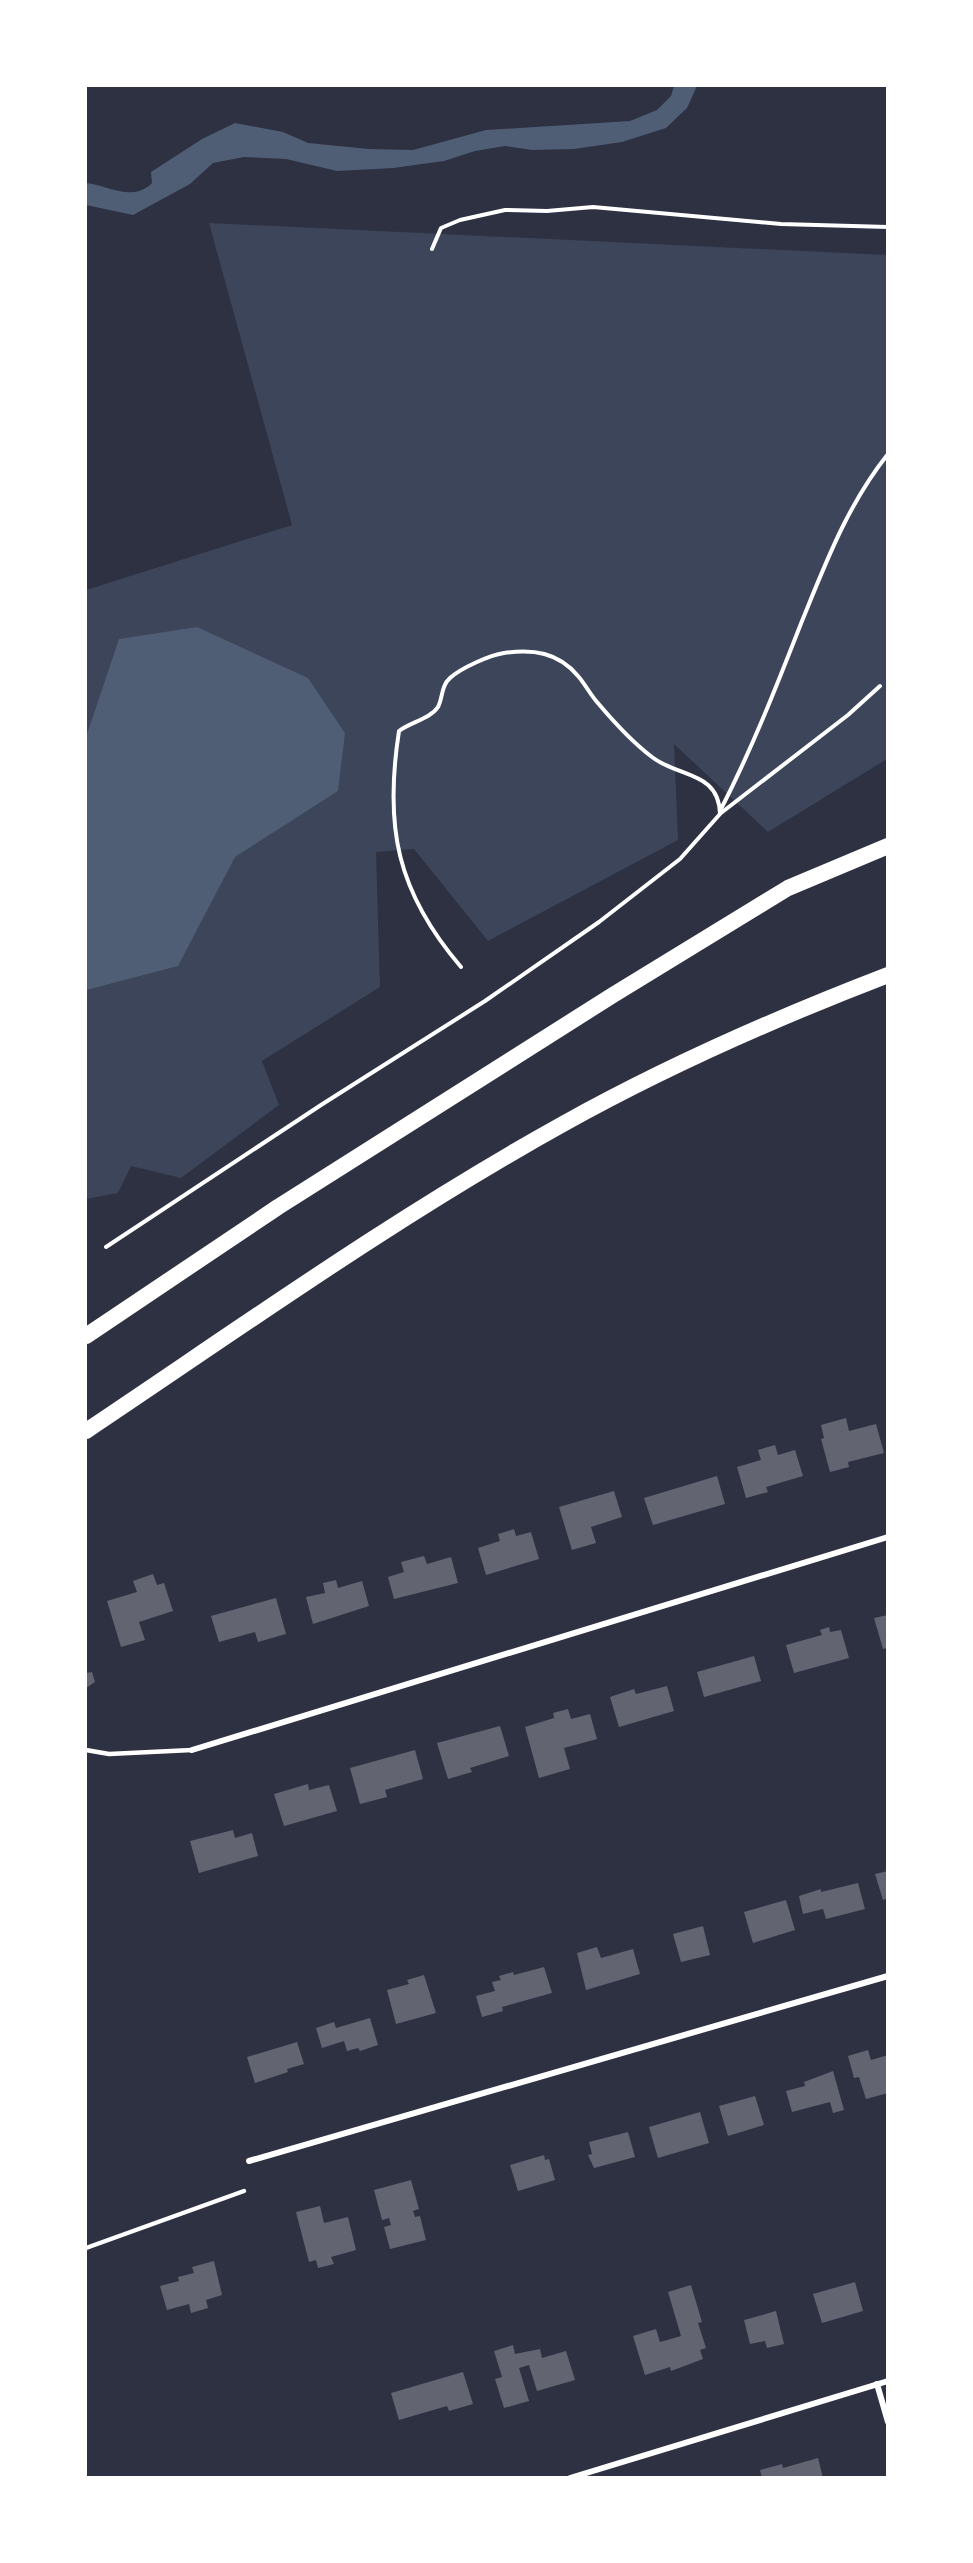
<svg xmlns="http://www.w3.org/2000/svg" width="973" height="2563" viewBox="0 0 973 2563" font-family="Arial,sans-serif">
	<rect width="100%" height="100%" fill="#2d3142"/>
	<path fill="#3c4559" d="M209,223L887,255V759L768,832L674,744L678,840L488,941L414,849L376,852L380,987L262,1061L279,1105L181,1178L131,1166L118,1193L86,1199V590L292,525Z"/>
	<g fill="#4f5d75">
		<path d="M674,86H697L687,108L666,128L622,142L574,149L532,150L505,146L475,151L444,161L393,168L337,171L286,159L244,157L213,163L190,184L133,215L86,205V183C108,185 132,203 152,183L151,172L202,139L235,123L283,132L308,143L369,149L413,150L486,130L630,121L657,110L671,96Z"/>
		<path d="M197,627L308,678L345,733L338,791L235,857L178,966L86,990V737L119,639Z"/>
	</g>
	<g fill="#626471">
		<path d="M846,1418L849,1431L876,1424L884,1453L848,1462L849,1467L830,1472L821,1439L824,1438L821,1425Z"/>
		<path d="M775,1445L778,1455L795,1450L803,1476L766,1487L768,1492L746,1498L737,1467L761,1460L758,1450Z"/>
		<path d="M717,1476L725,1504L653,1525L644,1498Z"/>
		<path d="M614,1491L622,1517L591,1527L596,1543L572,1550L559,1507Z"/>
		<path d="M514,1529L516,1536L531,1532L539,1559L486,1575L478,1548L500,1541L498,1534Z"/>
		<path d="M424,1556L427,1564L451,1557L458,1583L394,1599L388,1577L404,1572L401,1562Z"/>
		<path d="M153,1574L157,1585L164,1583L173,1611L139,1622L145,1640L121,1647L107,1601L137,1592L133,1581Z"/>
		<path d="M336,1580L338,1588L362,1581L369,1606L313,1624L306,1597L325,1593L323,1583Z"/>
		<path d="M276,1598L286,1634L258,1642L255,1632L219,1642L211,1616Z"/>
		<path d="M888,1615V1648L883,1649L874,1618Z"/>
		<path d="M829,1627L830,1632L841,1630L849,1658L794,1673L786,1645L822,1635L820,1630Z"/>
		<path d="M754,1656L761,1681L704,1697L697,1672Z"/>
		<path d="M92,1672L95,1682L86,1688V1673Z"/>
		<path d="M667,1686L674,1711L619,1727L610,1697L634,1689L636,1694Z"/>
		<path d="M568,1709L571,1719L590,1714L597,1739L564,1748L570,1769L539,1778L525,1727L554,1718L553,1713Z"/>
		<path d="M500,1726L509,1756L470,1768L472,1772L448,1779L437,1743Z"/>
		<path d="M415,1750L423,1779L385,1790L387,1797L360,1804L350,1768Z"/>
		<path d="M308,1784L309,1790L329,1785L337,1811L284,1826L274,1794Z"/>
		<path d="M233,1830L235,1838L252,1833L258,1856L199,1873L190,1841Z"/>
		<path d="M888,1871V1898L883,1900L875,1874Z"/>
		<path d="M858,1883L865,1909L826,1919L823,1909L803,1914L799,1896L821,1889V1892Z"/>
		<path d="M786,1900L795,1930L753,1943L744,1912Z"/>
		<path d="M703,1926L710,1955L681,1962L673,1934Z"/>
		<path d="M597,1947L601,1958L633,1949L640,1974L586,1990L577,1953Z"/>
		<path d="M544,1967L552,1993L502,2007L503,2011L482,2017L476,1996L495,1991L492,1982L501,1980L499,1976L513,1972L514,1975Z"/>
		<path d="M424,1975L436,2013L396,2024L387,1990L409,1984L407,1980Z"/>
		<path d="M370,2018L378,2045L360,2051L358,2048L347,2051L344,2041L322,2048L316,2028L334,2022L336,2028Z"/>
		<path d="M297,2042L304,2064L287,2069L288,2072L255,2083L247,2057Z"/>
		<path d="M868,2050L871,2060L888,2055V2093L866,2099L859,2077L854,2078L848,2056Z"/>
		<path d="M833,2071L844,2110L833,2113L830,2102L792,2112L786,2091L805,2086L804,2082Z"/>
		<path d="M755,2096L764,2125L728,2136L719,2106Z"/>
		<path d="M700,2112L709,2143L658,2158L649,2127Z"/>
		<path d="M628,2132L635,2157L594,2168L588,2155L592,2154L589,2142Z"/>
		<path d="M544,2155L545,2160L549,2159L555,2180L518,2191L510,2165Z"/>
		<path d="M411,2180L419,2209L413,2211L415,2217L420,2216L426,2240L390,2249L384,2227L391,2225L389,2218L382,2220L374,2190Z"/>
		<path d="M320,2206L324,2223L348,2217L356,2250L331,2257L334,2264L318,2268L316,2260L309,2262L296,2212Z"/>
		<path d="M214,2261L222,2295L206,2300L208,2308L191,2313L189,2304L167,2310L160,2286L179,2281L178,2277L194,2273L192,2267Z"/>
		<path d="M855,2282L863,2311L822,2323L813,2294Z"/>
		<path d="M691,2285L702,2322L698,2323L706,2348L700,2350L703,2359L671,2371L670,2367L645,2375L633,2336L656,2329L660,2342L681,2336L668,2292Z"/>
		<path d="M776,2311L784,2344L767,2348L765,2341L750,2344L744,2320Z"/>
		<path d="M513,2345L515,2354L540,2349L542,2358L566,2351L575,2380L537,2391L529,2365L519,2368L529,2401L504,2408L495,2379L502,2377L494,2351Z"/>
		<path d="M463,2372L473,2404L449,2411L447,2406L399,2420L391,2393Z"/>
		<path d="M818,2458L823,2478H762L760,2470L782,2464L783,2468Z"/>
	</g>
	<g fill="none" stroke-linecap="round" stroke-linejoin="round">
		<g stroke="#fff" stroke-width="4">
			<path d="M432,249L441,228L460,220L505,210L547,211L593,207L781,224L888,227"/>
			<path d="M720,811C752,749 777,685 802,621C826,562 848,504 888,454"/>
			<path d="M721,813L848,715L880,686"/>
			<path d="M106,1247L321,1105L485,1001L599,922L680,859L720,814C719,771 679,778 652,757C632,742 613,721 597,702C590,694 585,684 578,676C558,652 533,649 504,653C490,655 461,668 450,678C441,686 443,697 438,707C430,719 411,722 399,731C384,827 397,892 461,967"/>
		</g>
		<g stroke="#fff" stroke-width="4.5">
			<path d="M86,1750L109,1754L192,1750"/>
			<path d="M86,2248L244,2191"/>
		</g>
		<g stroke="#fff" stroke-width="6">
			<path d="M192,1750L888,1537"/>
			<path d="M249,2161L888,1976"/>
			<path d="M877,2384L888,2422"/>
			<path d="M570,2478L888,2381"/>
		</g>
		<g stroke="#fff" stroke-width="16">
			<path d="M86,1336L278,1207L613,995L788,888L888,846"/>
			<path d="M86,1431C243,1326 397,1216 563,1124C667,1066 776,1018 888,975"/>
		</g>
	</g>
	<rect width="973" height="2563" fill="none" stroke="#ffffff" stroke-width="174"/>
</svg>
